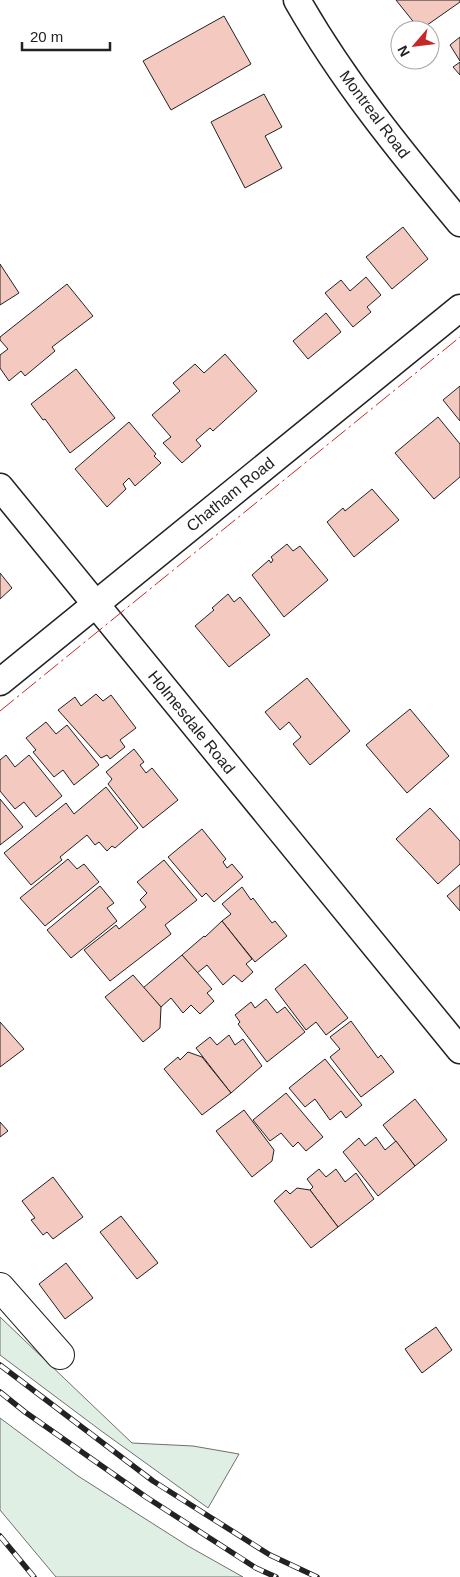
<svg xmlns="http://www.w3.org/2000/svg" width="460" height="1577" viewBox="0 0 460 1577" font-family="Helvetica,sans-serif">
	<rect width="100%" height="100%" fill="#fff"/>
	<g fill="#e0efe3" stroke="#6f6f6f">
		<path d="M0,1317L132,1443L193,1446L239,1454L208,1508L100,1430L0,1355Z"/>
		<path d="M0,1418L78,1476L188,1546L243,1577H56L0,1510Z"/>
	</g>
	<g fill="#f3c9c0" stroke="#222">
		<path d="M396,0H460V2L420,30Z"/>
		<path d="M224,16L251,64L171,110L143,61Z"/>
		<path d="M460,37V61L450,45Z"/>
		<path d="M460,62V75L453,67Z"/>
		<path d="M264,94L282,127L265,136L282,168L245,188L211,122Z"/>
		<path d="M403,227L428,259L392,289L366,257Z"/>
		<path d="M0,264L19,293L0,305Z"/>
		<path d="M366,277L381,295L367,307L371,312L353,327L325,293L341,280L350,291Z"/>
		<path d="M67,284L93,316L52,347L55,351L25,376L21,371L9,381L0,368V355L8,349L0,340V337Z"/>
		<path d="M326,313L341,332L308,359L293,341Z"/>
		<path d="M225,354L257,391L213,431L210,428L196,440L201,446L182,463L163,443L171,437L152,415L180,391L173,383L195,364L204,373Z"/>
		<path d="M76,369L115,418L70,453L45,419L43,420L31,404Z"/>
		<path d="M460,386V421L443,400Z"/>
		<path d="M438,417L460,444V477L434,499L395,453Z"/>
		<path d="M129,422L156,454L154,456L161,463L135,486L129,478L123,484L126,489L107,507L75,469Z"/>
		<path d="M372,489L399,520L354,557L327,522L343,508L345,511Z"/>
		<path d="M287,544L293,551L300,546L328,580L284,617L252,575L269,560L271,563L273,560L271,557Z"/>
		<path d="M0,573L12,588L0,599Z"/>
		<path d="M228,594L234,602L240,597L270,635L229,667L195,626L214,610L212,608Z"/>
		<path d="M307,678L350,731L310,765L293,744L301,737L289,722L280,730L265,712Z"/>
		<path d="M96,694L103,701L111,695L136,728L120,740L125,747L110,759L107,755L101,758L58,710L75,697L81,706Z"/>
		<path d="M410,709L449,756L407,793L366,745Z"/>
		<path d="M46,722L56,734L67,725L99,765L74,785L63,770L54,777L33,752L36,750L26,738Z"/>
		<path d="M134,749L144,762L140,765L146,773L152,768L178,800L143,828L108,784L112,779L106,772Z"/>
		<path d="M6,755L15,767L29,755L62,796L36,817L24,802L15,809L0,791V760Z"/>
		<path d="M106,787L138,828L115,848L112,846L107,851L99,842L95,845L87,835L60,857L62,860L31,885L4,853L66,803L74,814Z"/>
		<path d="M0,799L23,827L0,845Z"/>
		<path d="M430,808L460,841V864L438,884L396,839Z"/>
		<path d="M202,829L226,859L223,862L227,868L232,864L243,877L214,902L206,893L202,897L168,857Z"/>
		<path d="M68,859L77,869L84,864L99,882L45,926L20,898Z"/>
		<path d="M164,860L197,900L165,925L171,934L110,981L84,950L116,925L119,929L146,907L140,900L147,893L137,882Z"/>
		<path d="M460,885V911L447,896Z"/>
		<path d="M100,886L114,903L107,908L117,921L71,958L47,930Z"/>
		<path d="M242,887L251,900L253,898L272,923L275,921L287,936L255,962L222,921L231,914L222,904Z"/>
		<path d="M222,921L252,959L246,964L253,972L242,982L234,975L223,985L207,965L197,973L182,955L204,936L205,937Z"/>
		<path d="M182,955L212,989L207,993L214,1001L200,1014L191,1005L183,1013L171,998L161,1007L143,988Z"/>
		<path d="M305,964L348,1018L326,1035L316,1022L306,1030L275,989Z"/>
		<path d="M133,975L161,1007L160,1028L143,1042L105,997Z"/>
		<path d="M266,999L277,1013L285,1007L305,1032L267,1062L238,1024L240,1022L235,1015L251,1002L255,1008Z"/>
		<path d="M351,1021L378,1058L381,1055L394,1072L361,1097L330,1057L340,1049L330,1037Z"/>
		<path d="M0,1022L24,1049L0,1067Z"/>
		<path d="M229,1035L235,1045L243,1039L262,1066L231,1093L196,1048L210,1037L217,1045Z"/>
		<path d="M188,1052L202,1057L231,1093L202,1115L164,1069L178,1057L180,1060Z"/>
		<path d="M325,1059L362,1105L346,1118L341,1111L330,1120L315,1099L305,1107L289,1088Z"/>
		<path d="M286,1093L323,1137L306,1151L298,1142L293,1147L281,1133L270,1141L253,1120Z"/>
		<path d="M415,1099L447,1140L415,1166L383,1125Z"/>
		<path d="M244,1110L274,1150L272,1161L252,1177L216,1131Z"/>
		<path d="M0,1122L8,1131L0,1137Z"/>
		<path d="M376,1137L385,1150L396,1141L415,1166L378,1196L343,1152L359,1138L365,1146Z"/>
		<path d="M319,1169L326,1177L336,1169L345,1182L356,1173L374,1199L338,1227L310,1190L313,1187L307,1179Z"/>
		<path d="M53,1177L83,1217L53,1239L47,1232L43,1235L31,1220L35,1218L22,1201Z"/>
		<path d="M297,1188L310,1190L338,1227L311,1248L274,1201L286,1190L290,1194Z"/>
		<path d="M121,1216L158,1263L137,1279L100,1232Z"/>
		<path d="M66,1263L93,1298L65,1319L39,1284Z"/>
		<path d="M436,1327L452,1350L422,1373L405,1349Z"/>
	</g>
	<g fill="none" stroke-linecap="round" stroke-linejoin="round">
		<defs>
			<g id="street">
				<path d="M297,0C343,81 401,152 460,223"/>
				<path d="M0,487L460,1050"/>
				<path d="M0,682L460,308"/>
			</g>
			<path id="secondary" d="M0,1287L60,1355"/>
		</defs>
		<use href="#street" stroke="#222" stroke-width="29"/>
		<use href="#secondary" stroke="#222" stroke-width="30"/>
		<use href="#street" stroke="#fff" stroke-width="26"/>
		<use href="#secondary" stroke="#fff" stroke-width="28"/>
		<defs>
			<g id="rail">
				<path d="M0,1365L153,1481L270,1555L317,1577"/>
				<path d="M0,1392L25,1412L146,1497L256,1568L276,1577"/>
				<path d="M0,1536L34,1577"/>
			</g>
		</defs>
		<use href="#rail" stroke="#222" stroke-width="5.5"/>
		<use href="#rail" stroke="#fff" stroke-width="4" stroke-dasharray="11" stroke-linecap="butt"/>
		<path stroke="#c62828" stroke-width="1" stroke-dasharray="18 4 2.5 4" stroke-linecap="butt" d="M0,711L460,337"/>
	</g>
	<g text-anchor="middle" stroke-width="4" stroke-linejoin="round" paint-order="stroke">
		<g font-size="16" fill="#222" stroke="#fff">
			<text transform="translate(375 114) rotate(53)" y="6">Montreal Road</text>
			<text transform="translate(230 494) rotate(-39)" y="6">Chatham Road</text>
			<text transform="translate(192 722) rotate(51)" y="6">Holmesdale Road</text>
		</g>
	</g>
	<g transform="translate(415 45) rotate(242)"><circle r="24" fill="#ffffff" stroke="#a7a7a7"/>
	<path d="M0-4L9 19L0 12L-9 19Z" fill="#c62828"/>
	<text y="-8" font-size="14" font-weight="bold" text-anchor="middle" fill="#222222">N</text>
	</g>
	<path d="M22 42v8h88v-8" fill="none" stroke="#222222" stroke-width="2.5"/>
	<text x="30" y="42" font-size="15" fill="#222222" stroke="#ffffff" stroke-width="4" paint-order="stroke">20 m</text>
</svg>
